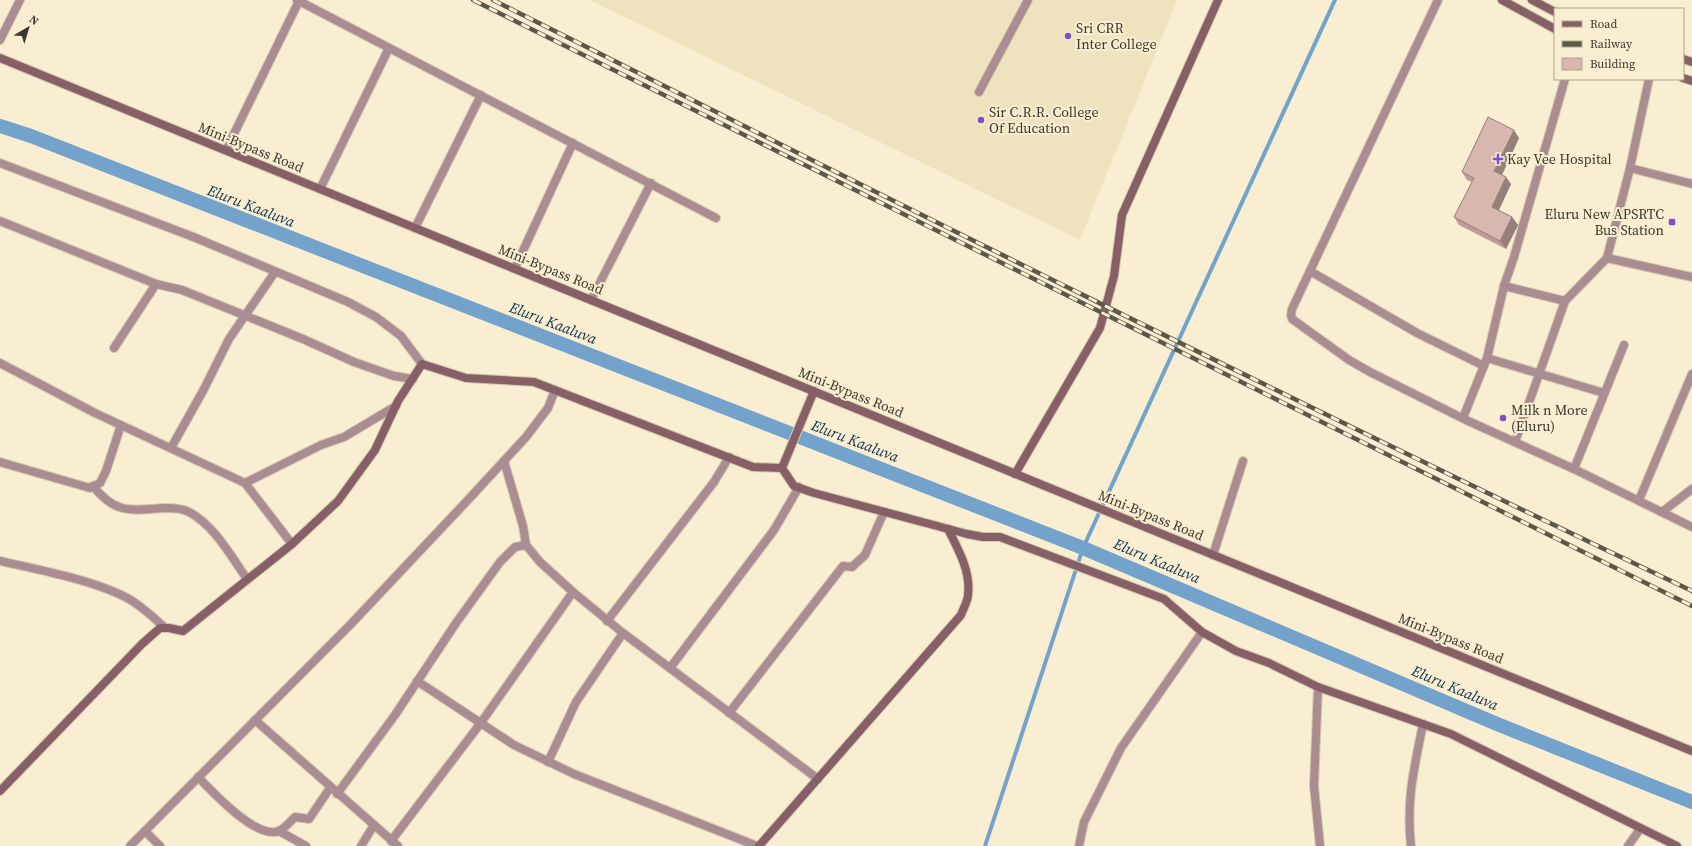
<svg xmlns="http://www.w3.org/2000/svg" width="1692" height="846" viewBox="0 0 1692 846" font-family="'Source Serif 4',serif">
	<rect width="100%" height="100%" fill="#f9eed1"/>
	<path fill="#efe2be" d="M590,0H1177L1080,240Z"/>
	<g fill="none" stroke-linecap="round" stroke-linejoin="round">
		<path stroke="#73a2cb" stroke-width="4" d="M985,846L1083,548L1335,0"/>
		<path stroke="#73a2cb" stroke-width="14" d="M0,126L31,136L1083,548L1497,724L1692,802"/>
		<defs>
			<g id="lane">
				<path d="M1649,79L1630,168L1607,258L1692,277"/>
				<path d="M979,92L1028,0"/>
				<path d="M1630,168L1692,184"/>
			</g>
			<g id="street">
				<path d="M297,0L716,218"/>
				<path d="M1438,0L1292,309L1291,315L1292,319L1349,360L1370,372L1466,420L1574,469L1692,527"/>
				<path d="M0,40L20,0"/>
				<path d="M226,150L299,1"/>
				<path d="M0,163L196,238L348,302L376,317L401,336L422,364"/>
				<path d="M320,189L389,48"/>
				<path d="M0,221L156,284L182,290L303,339L354,362L394,376L413,379"/>
				<path d="M415,228L481,95"/>
				<path d="M515,268L573,143"/>
				<path d="M1310,271L1417,333L1484,366"/>
				<path d="M1504,286L1565,301"/>
				<path d="M591,300L651,183"/>
				<path d="M114,348L156,284"/>
				<path d="M1487,358L1604,393"/>
				<path d="M0,363L95,413L245,483L292,544"/>
				<path d="M1463,418L1487,358L1504,286L1514,257L1565,79"/>
				<path d="M1515,442L1565,301L1607,258"/>
				<path d="M171,448L204,389L229,339L275,272"/>
				<path d="M504,461L523,526L526,545L540,562L573,592L623,633L818,779"/>
				<path d="M0,462L90,488L100,483L106,471L121,425"/>
				<path d="M1574,469L1624,345"/>
				<path d="M245,483L321,445L344,437L396,406"/>
				<path d="M93,486C116,515 131,510 165,508C172,508 182,508 189,512C214,525 231,556 247,579"/>
				<path d="M1639,500L1692,374"/>
				<path d="M1662,512L1692,489"/>
				<path d="M1213,555L1243,461"/>
				<path d="M0,561C37,569 97,581 129,599C143,607 153,617 165,628"/>
				<path d="M607,621L714,482L729,457"/>
				<path d="M670,668L774,530L799,487"/>
				<path d="M417,681L514,745L574,774L757,846"/>
				<path d="M1318,687L1314,786L1320,846"/>
				<path d="M729,713L843,566L852,567L865,555L884,512"/>
				<path d="M255,720L398,846"/>
				<path d="M548,762L576,702L623,633"/>
				<path d="M198,777C212,791 256,840 279,831C284,829 291,821 295,817L309,819L330,788"/>
				<path d="M337,794L395,715L456,623L500,562L515,547L526,545"/>
				<path d="M145,831L160,846"/>
				<path d="M279,831L306,846"/>
				<path d="M391,841L480,724L573,592"/>
				<path d="M130,846L350,625L466,502L526,437L548,408L555,390"/>
				<path d="M361,846L374,825"/>
				<path d="M1079,846L1084,822L1121,748L1202,632"/>
				<path d="M1411,846C1406,800 1414,769 1423,724"/>
				<path d="M1628,846L1640,829"/>
			</g>
			<g id="secondary">
				<path d="M1502,0L1555,29"/>
				<path d="M1532,0L1555,12"/>
				<path d="M0,58L1692,751"/>
				<path d="M1683,59L1692,62"/>
				<path d="M1683,78L1692,81"/>
				<path d="M782,468L794,486L814,493L967,534L983,537H1000L1164,599L1202,632L1236,651L1269,663L1318,687L1451,734L1677,846"/>
				<path d="M782,468L814,391"/>
				<path d="M1015,474L1100,328L1114,276L1122,215L1218,0"/>
				<path d="M0,791L142,644L160,628H169L183,631L292,544L338,501L375,450L398,401L422,364L466,378L534,382L753,467L782,468"/>
				<path d="M759,846L961,615C963,609 968,601 968,595C971,571 958,549 948,529"/>
			</g>
		</defs>
		<use href="#lane" stroke="#d3cab0" stroke-width="10"/>
		<use href="#street" stroke="#d3cab0" stroke-width="10"/>
		<use href="#secondary" stroke="#d3cab0" stroke-width="10"/>
		<use href="#lane" stroke="#aa8d92" stroke-width="8"/>
		<use href="#street" stroke="#aa8d92" stroke-width="8"/>
		<use href="#secondary" stroke="#875f66" stroke-width="8"/>
		<defs>
			<g id="rail">
				<path d="M473,0L1692,606"/>
				<path d="M493,0C891,200 1290,400 1692,591"/>
			</g>
		</defs>
		<use href="#rail" stroke="#5c5749" stroke-width="4.5"/>
		<use href="#rail" stroke="#f9eed1" stroke-width="3" stroke-dasharray="9" stroke-linecap="butt"/>
	</g>
	<path fill="#b99d96" d="M1519,138L1502,175L1511,184L1499,210L1512,217L1518,225L1506,249L1459,225L1454,217L1472,182L1467,180L1462,172Z"/>
	<g fill="#96807a">
		<path d="M1514,130L1519,138L1500,179L1494,171Z"/>
		<path d="M1506,177L1511,184L1497,214L1492,207Z"/>
		<path d="M1512,217L1518,225L1506,249L1500,241Z"/>
	</g>
	<path fill="#d7b7ae" stroke="#96807a" d="M1488,117L1514,130L1494,171L1506,177L1492,207L1512,217L1500,241L1454,217L1474,178L1462,172Z"/>
	<g fill="#7d4ec7" stroke="#f9eed1" stroke-width="1.5">
		<circle cx="1068" cy="36" r="4"/>
		<circle cx="981" cy="120" r="4"/>
		<path d="M1496 153h4v4h4v4h-4v4h-4v-4h-4v-4h4z"/>
		<rect x="1668" y="218" width="8" height="8" rx="2"/>
		<circle cx="1503" cy="418" r="4"/>
	</g>
	<g text-anchor="middle" stroke-width="4" stroke-linejoin="round" paint-order="stroke">
		<g font-size="14" fill="#3c382d" stroke="#f9eed1" text-anchor="start">
			<text x="1076" y="33">Sri CRR<tspan x="1076" dy="16">Inter College</tspan></text>
			<text x="989" y="117">Sir C.R.R. College<tspan x="989" dy="16">Of Education</tspan></text>
			<text x="1507" y="164">Kay Vee Hospital</text>
			<text x="1664" y="219" text-anchor="end">Eluru New APSRTC<tspan x="1664" dy="16">Bus Station</tspan></text>
			<text x="1511" y="415">Milk n More<tspan x="1511" dy="16">(Eluru)</tspan></text>
		</g>
		<g font-size="14" fill="#3c382d" stroke="#f9eed1">
			<text transform="translate(251 147) rotate(22)" y="5">Mini-Bypass Road</text>
			<text transform="translate(551 269) rotate(22)" y="5">Mini-Bypass Road</text>
			<text transform="translate(851 392) rotate(22)" y="5">Mini-Bypass Road</text>
			<text transform="translate(1151 515) rotate(22)" y="5">Mini-Bypass Road</text>
			<text transform="translate(1451 638) rotate(22)" y="5">Mini-Bypass Road</text>
		</g>
		<g font-size="15" font-style="italic" fill="#0c314d" stroke="#f9eed1">
			<text transform="translate(251 206) rotate(21)" y="5">Eluru Kaaluva</text>
			<text transform="translate(553 323) rotate(21)" y="5">Eluru Kaaluva</text>
			<text transform="translate(855 441) rotate(21)" y="5">Eluru Kaaluva</text>
			<text transform="translate(1157 561) rotate(23)" y="5">Eluru Kaaluva</text>
			<text transform="translate(1455 688) rotate(23)" y="5">Eluru Kaaluva</text>
		</g>
	</g>
	<rect x="1554" y="8" width="130" height="72" fill="#f9eed1" stroke="#ada58f"/>
	<rect x="1562" y="21" width="20" height="6" fill="#875f66" stroke="#ada58f"/>
	<text x="1590" y="28" font-size="12" fill="#3c382d">Road</text>
	<rect x="1562" y="41" width="20" height="6" fill="#5c5749" stroke="#ada58f"/>
	<text x="1590" y="48" font-size="12" fill="#3c382d">Railway</text>
	<rect x="1562" y="58" width="20" height="12" fill="#d7b7ae" stroke="#ada58f"/>
	<text x="1590" y="68" font-size="12" fill="#3c382d">Building</text>
	<g transform="translate(28 28) rotate(38)" stroke="#f9eed1" stroke-width="3" paint-order="stroke">
	<path d="M0-3L7 15L0 10L-7 15Z" fill="#3c382d"/>
	<text y="-6" font-size="11" font-weight="bold" text-anchor="middle" fill="#3c382d">N</text>
	</g>
</svg>
